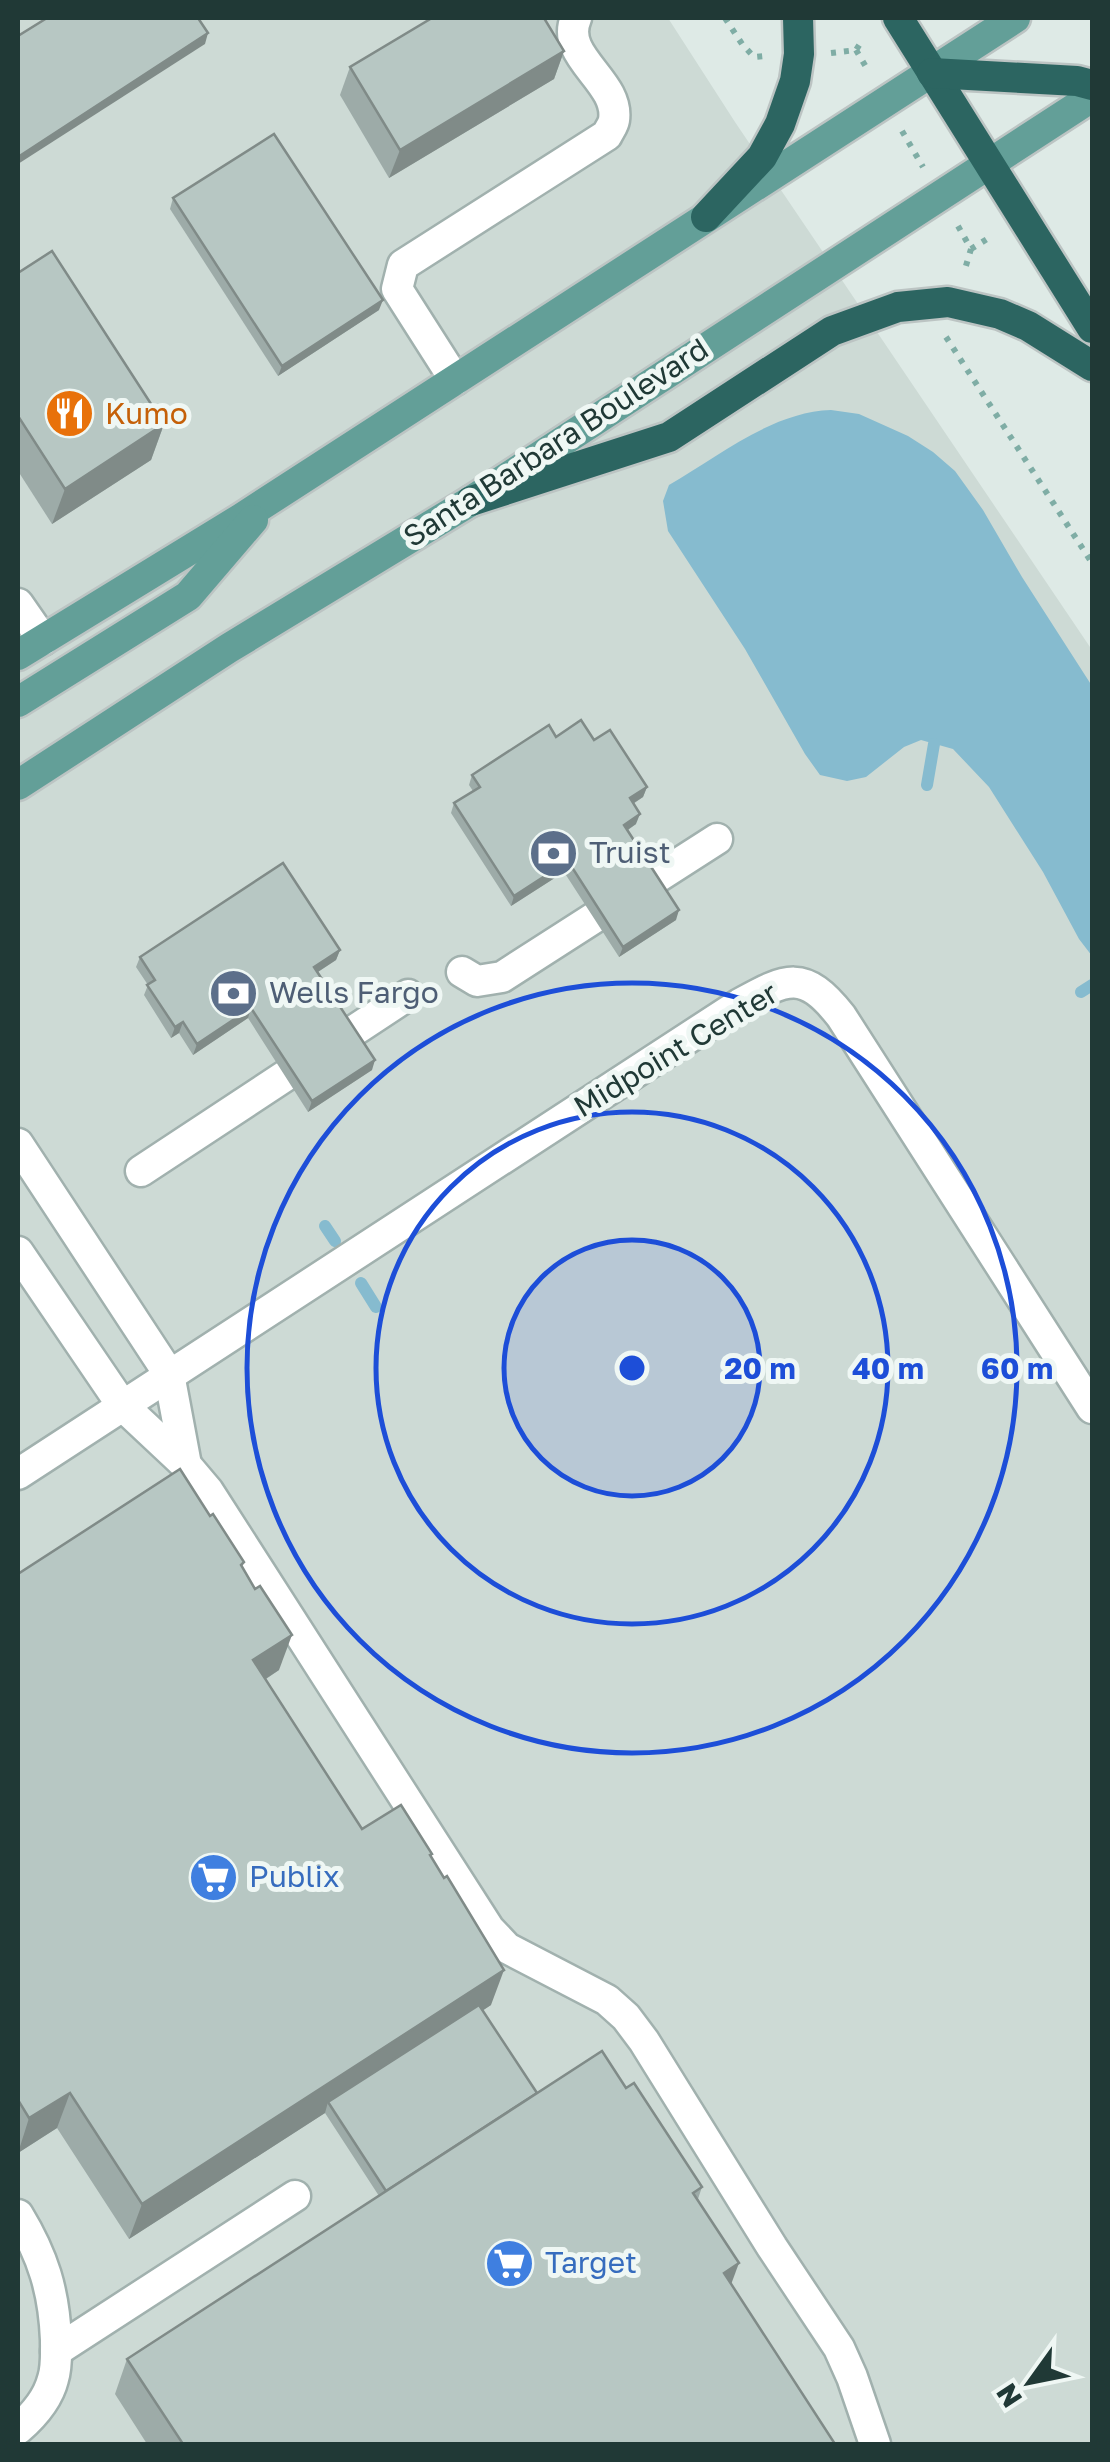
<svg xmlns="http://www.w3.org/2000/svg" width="1110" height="2462" viewBox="0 0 1110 2462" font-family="'Golos Text',sans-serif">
	<rect width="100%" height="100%" fill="#deeae6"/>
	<path fill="#cddad5" d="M18,18H668L735,122L1092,650V2444H18Z"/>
	<path fill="#86bbcf" d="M831,410L859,414L908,436L933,452L955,471L983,510L1022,577L1092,686V956L1079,939L1043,872L989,787L953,749L921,740L904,747L866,777L847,781L820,775L805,754L745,649L668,531L663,501L669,485C719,456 772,412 831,410Z"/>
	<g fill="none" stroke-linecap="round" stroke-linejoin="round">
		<g stroke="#86bbcf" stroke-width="12">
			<path d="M927,785L934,744"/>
			<path d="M1081,992L1092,985"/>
			<path d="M325,1226L335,1241"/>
			<path d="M361,1283L376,1307"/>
		</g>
		<defs>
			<g id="minor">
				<path d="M455,380L397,289L403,265L607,135C609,130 613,126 614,120C620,81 559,57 576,18"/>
				<path d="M18,604L43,640"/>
				<path d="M462,972L477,981L502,977L717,839"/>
				<path d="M18,1144L169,1374L186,1465"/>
				<path d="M141,1171L408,995"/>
				<path d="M18,1252L122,1405L186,1465L208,1491L489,1929L507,1948L607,2000L626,2017L644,2041L772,2247L839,2348L852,2377L875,2444"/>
				<path d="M18,1474L740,1004C787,978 804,969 841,1016L1092,1408"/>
				<path d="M18,2215C43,2256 54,2291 56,2340C56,2352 57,2367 53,2379C48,2399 33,2416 18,2429"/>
				<path d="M56,2351L295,2196"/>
			</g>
			<g id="major">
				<path d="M18,655L240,519L1015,18"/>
				<path d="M18,702L188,596L253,520"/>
				<path d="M18,785L229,648L471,501L1092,97"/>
			</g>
			<g id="highway">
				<path d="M898,18L1092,328"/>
				<path d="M932,73L1077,81L1092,85"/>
				<path d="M706,217L762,157L780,124L795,81L799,54L798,18"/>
				<path d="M471,501L669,437L832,331L898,307L948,302L1000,314L1028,326L1092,366"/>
			</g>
		</defs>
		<use href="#minor" stroke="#a1b1ae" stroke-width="35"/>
		<use href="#major" stroke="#bcc4c3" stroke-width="35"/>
		<use href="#highway" stroke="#bcc4c3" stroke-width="35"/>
		<g stroke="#7fada5" stroke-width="6" stroke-dasharray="5 8" stroke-linecap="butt">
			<path d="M725,18L742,44L754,57L764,56"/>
			<path d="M856,50L869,72"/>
			<path d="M831,53L856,50L863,39"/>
			<path d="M902,131L923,167"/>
			<path d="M958,226L971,249L965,269"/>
			<path d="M971,249L992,236"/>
			<path d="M946,337L1092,563"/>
		</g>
		<use href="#minor" stroke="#fff" stroke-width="30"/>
		<use href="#major" stroke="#639f98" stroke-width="30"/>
		<use href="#highway" stroke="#2c6561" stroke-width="30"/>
	</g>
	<g fill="#9daba8">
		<path d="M564,51L554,79L389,178L340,95L350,67Z"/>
		<path d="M173,198L379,310L278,376L170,209Z"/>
		<path d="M18,273L164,424L151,460L52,524L18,471Z"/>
		<path d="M556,737L594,740L647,787L643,797L633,804L636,824L628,830L676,920L619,957L564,872L511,906L451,813L454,803L473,791L469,785L472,775Z"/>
		<path d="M340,950L336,960L318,972L372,1070L308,1112L248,1018L193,1055L179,1033L171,1038L144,995L148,985L136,967L140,957Z"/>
		<path d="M210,1516L244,1562L242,1567L279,1670L266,1679L362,1829L432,1854L431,1857L491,2005L482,2011L537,2093L626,2088L702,2187L698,2199L731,2285L835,2444H147L115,2394L127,2359L379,2196L325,2113L129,2239L57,2128L18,2153V1574Z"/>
	</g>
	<g fill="#808b88">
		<path d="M208,33L205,44L18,164V157Z"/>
		<path d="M564,51L554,79L389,178L400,150Z"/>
		<path d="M383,300L379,310L278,376L282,366Z"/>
		<path d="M164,424L151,460L52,524L65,489Z"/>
		<path d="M647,787L643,797L626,808L630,798Z"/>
		<path d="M640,814L636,824L620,835L624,825Z"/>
		<path d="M568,861L564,872L511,906L514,896Z"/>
		<path d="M679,910L676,920L619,957L623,947Z"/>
		<path d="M340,950L336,960L310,977L314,967Z"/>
		<path d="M251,1008L248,1018L193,1055L197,1044Z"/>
		<path d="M183,1022L179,1033L171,1038L175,1027Z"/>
		<path d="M375,1060L372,1070L308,1112L312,1101Z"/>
		<path d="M292,1635L279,1670L241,1695L253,1660Z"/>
		<path d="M504,1970L491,2005L332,2108L328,2102L325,2113L129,2239L142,2204Z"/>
		<path d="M70,2093L57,2128L18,2153L29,2118Z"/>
		<path d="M739,2263L726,2298L724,2273Z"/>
	</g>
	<g fill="#b7c7c3" stroke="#808b88" stroke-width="2.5">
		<path d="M47,18H198L208,33L18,157V36Z"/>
		<path d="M432,18H544L564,51L400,150L350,67Z"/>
		<path d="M274,134L383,300L282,366L173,198Z"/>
		<path d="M52,251L164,424L65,489L18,416V273Z"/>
		<path d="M581,720L594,740L610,730L647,787L630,798L640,814L624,825L679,910L623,947L568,861L514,896L454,803L480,787L472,775L549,725L556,737Z"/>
		<path d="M283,863L340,950L314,967L375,1060L312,1101L251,1008L197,1044L183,1022L175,1027L147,985L155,980L140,957Z"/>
		<path d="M180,1469L210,1516L213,1514L244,1562L241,1565L255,1589L260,1586L292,1635L253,1660L362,1829L401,1805L432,1854L430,1855L444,1878L447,1876L504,1970L142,2204L70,2093L29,2118L18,2100V1574Z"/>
		<path d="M479,2005L537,2093L386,2191L328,2102Z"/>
		<path d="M602,2051L626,2088L634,2083L702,2187L693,2193L739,2263L724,2273L835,2444H183L127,2359Z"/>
	</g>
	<circle cx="632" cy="1368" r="128" fill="#1d4ed8" fill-opacity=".12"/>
	<g fill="none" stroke="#1d4ed8" stroke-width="5">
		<circle cx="632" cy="1368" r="128"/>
		<circle cx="632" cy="1368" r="256"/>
		<circle cx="632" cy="1368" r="385"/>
	</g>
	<defs>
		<symbol id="restaurant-disc" viewBox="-11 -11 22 22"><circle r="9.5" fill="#e8710a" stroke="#eff7f4"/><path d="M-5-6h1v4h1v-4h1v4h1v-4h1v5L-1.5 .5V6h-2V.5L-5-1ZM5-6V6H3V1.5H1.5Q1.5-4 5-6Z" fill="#fff"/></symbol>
		<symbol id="bank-disc" viewBox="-11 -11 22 22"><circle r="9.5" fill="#5c6f8a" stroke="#eff7f4"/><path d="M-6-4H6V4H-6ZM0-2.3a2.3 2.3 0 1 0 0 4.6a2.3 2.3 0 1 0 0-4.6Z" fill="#fff"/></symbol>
		<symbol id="supermarket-disc" viewBox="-11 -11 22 22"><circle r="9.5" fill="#3f7fe0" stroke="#eff7f4"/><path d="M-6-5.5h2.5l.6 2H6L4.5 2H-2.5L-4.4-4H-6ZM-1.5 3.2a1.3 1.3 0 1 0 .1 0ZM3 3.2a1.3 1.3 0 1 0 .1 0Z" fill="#fff"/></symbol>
	</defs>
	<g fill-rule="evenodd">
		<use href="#restaurant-disc" x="42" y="386" width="55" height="55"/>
		<use href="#bank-disc" x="526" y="826" width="55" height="55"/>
		<use href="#bank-disc" x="206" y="966" width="55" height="55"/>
		<use href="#supermarket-disc" x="186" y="1850" width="55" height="55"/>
		<use href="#supermarket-disc" x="482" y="2236" width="55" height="55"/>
	</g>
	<g text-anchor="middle" stroke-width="10" stroke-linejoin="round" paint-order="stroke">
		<g font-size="30" fill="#c56008" stroke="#eff7f4" text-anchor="start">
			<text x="105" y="424">Kumo</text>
		</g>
		<g font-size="30" fill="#203936" stroke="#eff7f4">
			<text transform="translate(556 443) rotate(-33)" y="10">Santa Barbara Boulevard</text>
			<text transform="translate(676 1050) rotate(-31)" y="10">Midpoint Center</text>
		</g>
		<g font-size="30" fill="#4e5e75" stroke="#eff7f4" text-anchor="start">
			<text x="589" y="863">Truist</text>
			<text x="269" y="1003">Wells Fargo</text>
		</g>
		<g font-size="30" fill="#366cbe" stroke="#eff7f4" text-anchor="start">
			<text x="249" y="1887">Publix</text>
			<text x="545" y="2273">Target</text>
		</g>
	</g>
	<circle cx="632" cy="1368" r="15" fill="#1d4ed8" stroke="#eff7f4" stroke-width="5"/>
	<g font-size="30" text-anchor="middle" font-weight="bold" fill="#1d4ed8" stroke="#eff7f4" stroke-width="10" stroke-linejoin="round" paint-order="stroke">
		<text x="760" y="1379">20 m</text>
		<text x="888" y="1379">40 m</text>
		<text x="1017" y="1379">60 m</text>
	</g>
	<rect width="1110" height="2462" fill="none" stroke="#203936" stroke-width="40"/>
	<g transform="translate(1030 2382) rotate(237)" stroke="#eff7f4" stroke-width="8" paint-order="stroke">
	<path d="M0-8L18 38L0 25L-18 38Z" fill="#203936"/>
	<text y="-15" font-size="28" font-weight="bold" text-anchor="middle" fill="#203936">N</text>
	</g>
</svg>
